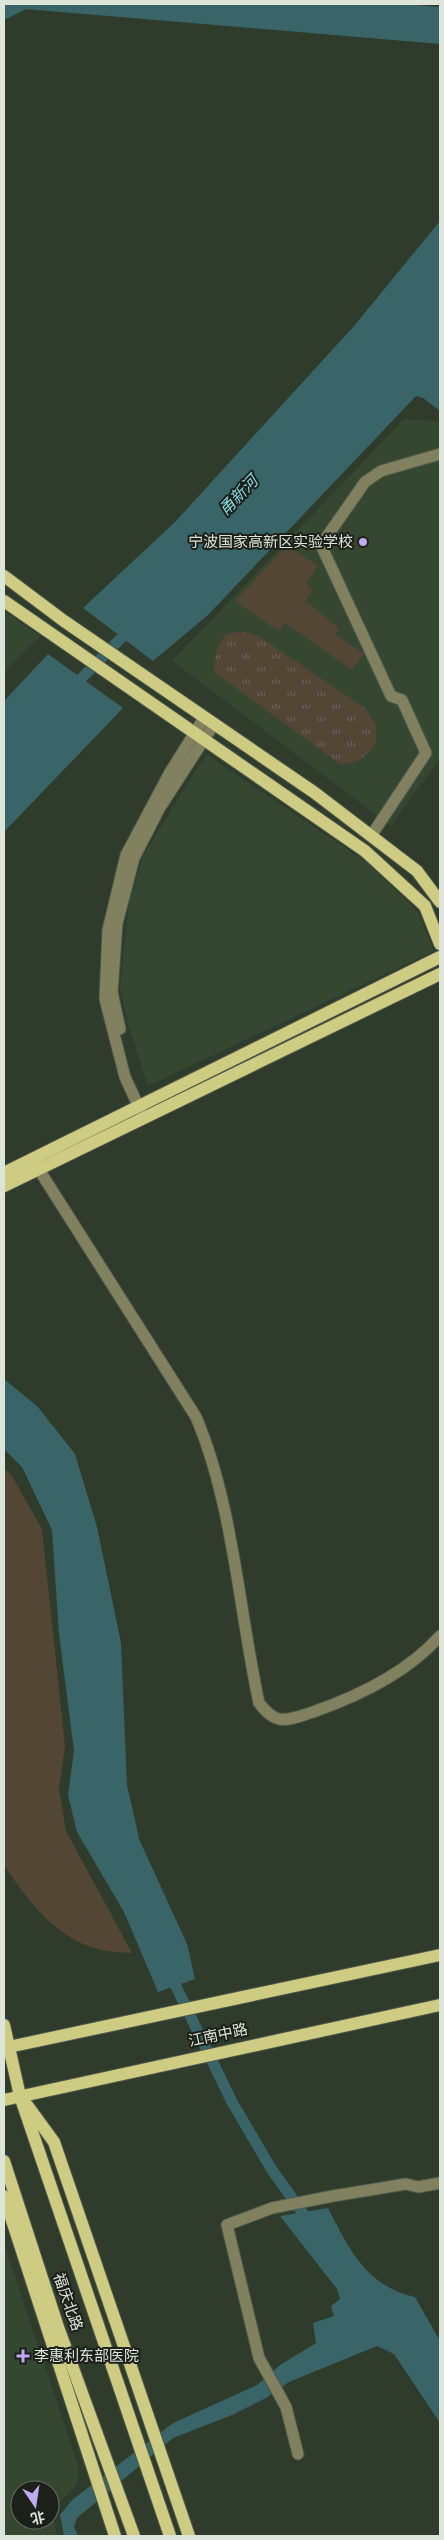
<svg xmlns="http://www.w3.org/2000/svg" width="444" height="2540" viewBox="0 0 444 2540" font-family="Figtree,'Noto Sans SC',sans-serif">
	<defs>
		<pattern id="grass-tufts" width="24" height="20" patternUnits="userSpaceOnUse" patternTransform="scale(1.25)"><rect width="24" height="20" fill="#534635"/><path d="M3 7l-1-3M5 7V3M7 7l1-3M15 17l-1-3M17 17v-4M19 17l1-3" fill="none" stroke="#6b6152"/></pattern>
	</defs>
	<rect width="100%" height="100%" fill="#2f3b2b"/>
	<g fill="#364731" fill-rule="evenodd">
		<path d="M404,419L436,421L440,423V759L391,826L172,661Z"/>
		<path d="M4,611L40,636L4,673Z"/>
		<path d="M206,754L366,862L417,911L434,951L148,1086L128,1024L120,988L129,904L143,856Z"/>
		<path d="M4,2243L79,2469L77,2483L52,2512L57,2536H4ZM20,2490H50V2520H20Z"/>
	</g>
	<path fill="url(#grass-tufts)" d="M241,632L257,635L366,709L376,725V744C365,757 358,764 340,764L214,672C215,657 217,646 226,634Z"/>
	<g fill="#534635">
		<path d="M287,545L318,566L306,584L313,590L306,601L340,629L335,634L364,654L352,670L285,623L278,631L235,601Z"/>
		<path d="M4,1468L12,1476L42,1529L65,1746L59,1789L66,1831L132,1953C121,1952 111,1952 101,1950C57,1940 27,1900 4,1865Z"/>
	</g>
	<g fill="#396468">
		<path d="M4,4H403L440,7V44L26,9L4,20Z"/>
		<path d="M440,221V411L423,398L416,396L208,615L153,661L83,608L175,522L354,326Z"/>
		<path d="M48,654L123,708L4,832V701Z"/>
		<path d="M4,1379L38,1407L75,1454L97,1527L121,1643L127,1785L136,1824L139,1839L187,1944L195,1979L158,1992L124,1912L77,1832L68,1795L74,1751L59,1634L52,1530L22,1467L4,1449Z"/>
		<path d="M328,2208C349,2249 366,2286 415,2297L440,2341V2423L394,2354L377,2346L289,2382L266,2398L232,2415L173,2438L77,2518L74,2527L78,2536H64L60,2515L72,2500L173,2423L257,2385L280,2365L316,2343L313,2323L334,2316L331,2306L340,2299L337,2289L280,2216Z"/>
	</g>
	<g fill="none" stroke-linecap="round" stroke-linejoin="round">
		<g stroke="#396468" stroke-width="11">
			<path d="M71,689L132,627"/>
			<path d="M169,1972L232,2102L272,2170L310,2223"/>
		</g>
		<defs>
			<g id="minor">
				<path d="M371,836L426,753L402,700L391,696L321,545L365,482L381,471L440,454"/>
				<path d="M120,1029L112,992L117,923L134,858L159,809L214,724"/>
				<path d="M142,1114L125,1077L105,999L108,930L126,855L169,774L204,718"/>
				<path d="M36,1162L43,1176L196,1417C233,1504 239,1610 259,1703C264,1709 270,1717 279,1719C290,1721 303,1715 313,1712C359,1696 407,1673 440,1636"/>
				<path d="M298,2454L286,2407L259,2358L227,2225L272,2208L333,2196L406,2184L418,2187L440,2183"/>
			</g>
			<g id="major">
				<path d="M4,576L64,621L315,793L417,871L440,902"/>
				<path d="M4,601L365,851L425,906L440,944"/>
				<path d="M4,1173L440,957"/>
				<path d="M4,1186L440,974"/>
				<path d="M4,2025L20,2096L170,2536"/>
				<path d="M4,2048L440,1955"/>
				<path d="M4,2100L440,2005"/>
				<path d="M27,2105L54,2142L189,2536"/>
				<path d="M4,2161L58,2327L134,2536"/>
				<path d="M4,2196L115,2536"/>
			</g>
		</defs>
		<use href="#minor" stroke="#4e594a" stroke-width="13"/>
		<use href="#major" stroke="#4e594a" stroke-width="14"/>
		<use href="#minor" stroke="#82815f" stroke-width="11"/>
		<use href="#major" stroke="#cecb83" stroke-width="12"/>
	</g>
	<g fill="#c1a8f3" stroke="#1b2019" stroke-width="2">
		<circle cx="363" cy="542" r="5"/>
		<path d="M20.5 2348.5h5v5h5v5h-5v5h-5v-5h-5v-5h5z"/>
	</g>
	<g text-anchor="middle" stroke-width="4" stroke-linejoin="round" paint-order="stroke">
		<g font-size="15" fill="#dde4da" stroke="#1b2019" text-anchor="end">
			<text x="353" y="547">宁波国家高新区实验学校</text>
			<text x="34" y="2361" text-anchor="start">李惠利东部医院</text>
		</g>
		<g font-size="15" fill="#dde4da" stroke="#1b2019">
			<text transform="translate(218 2035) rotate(-12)" y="5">江南中路</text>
			<text transform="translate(68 2302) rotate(71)" y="5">福庆北路</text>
		</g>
		<g font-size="16" font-style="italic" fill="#8bdbe2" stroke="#1b2019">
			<text transform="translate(238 495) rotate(-46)" y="6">甬新河</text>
		</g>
	</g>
	<rect width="444" height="2540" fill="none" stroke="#dde4da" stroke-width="10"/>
	<g transform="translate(35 2505) rotate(167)"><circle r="24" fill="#1b2019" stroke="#696e66"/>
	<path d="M0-4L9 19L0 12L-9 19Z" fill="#c1a8f3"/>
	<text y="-8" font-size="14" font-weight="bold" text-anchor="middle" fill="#dde4da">北</text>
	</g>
</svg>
